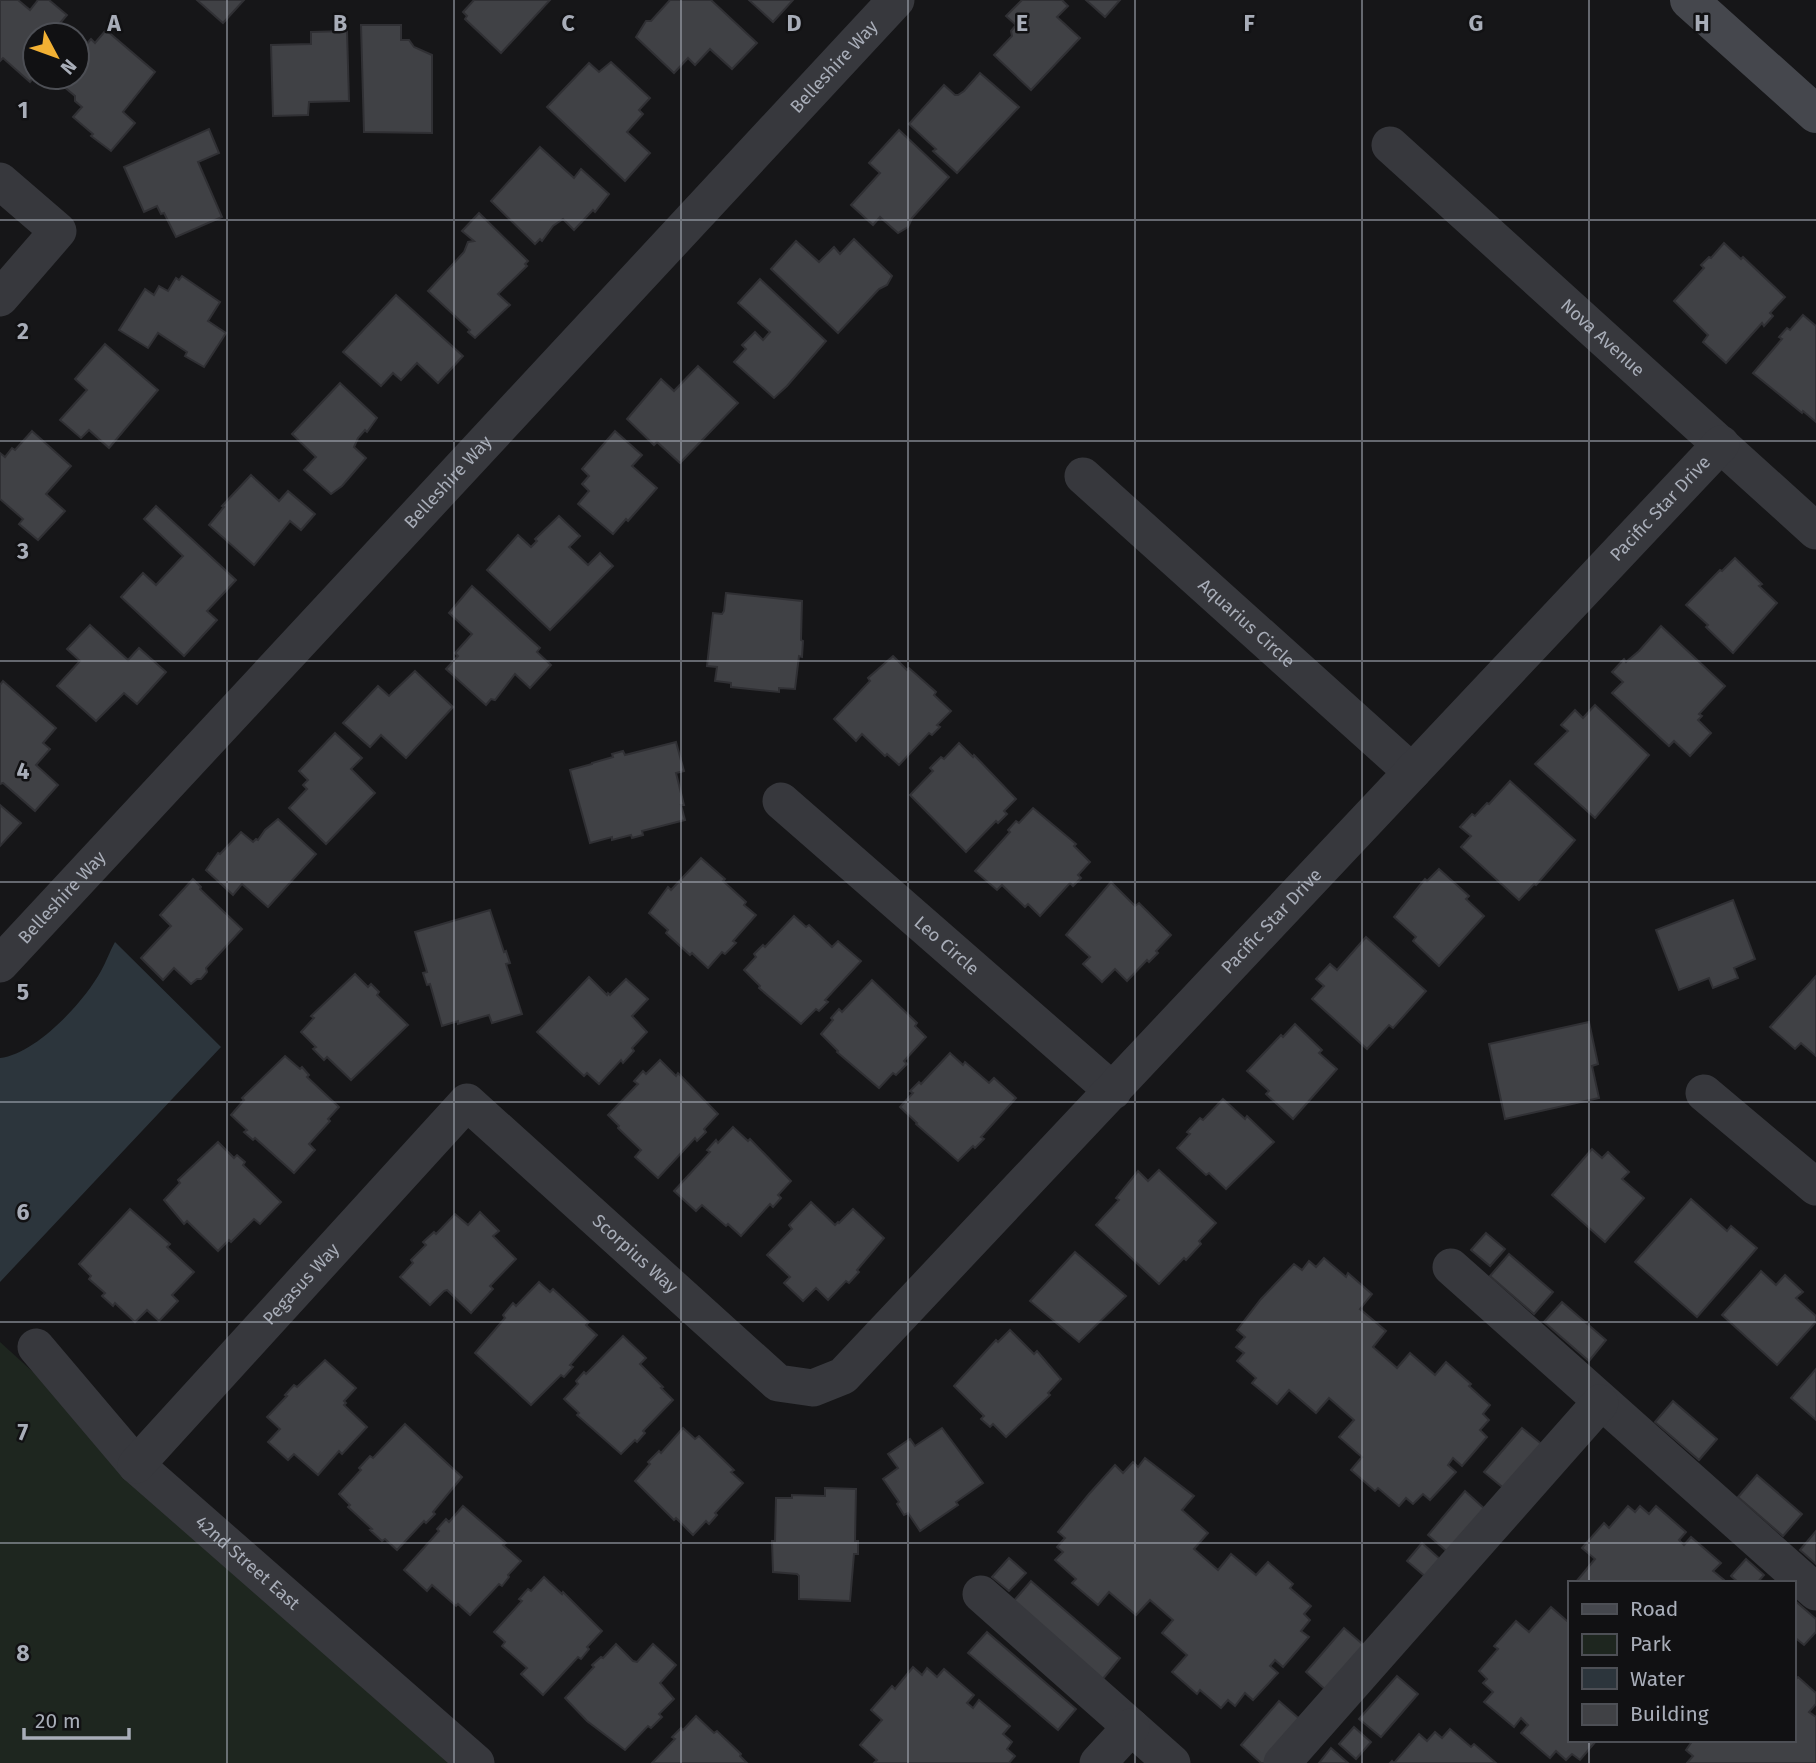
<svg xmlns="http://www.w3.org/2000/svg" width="1816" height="1763" viewBox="0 0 1816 1763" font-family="'Fira Sans',sans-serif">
	<rect width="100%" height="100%" fill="#161618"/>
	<path fill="#1e261f" d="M0,1342L465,1763H0Z"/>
	<path fill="#2c353c" d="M115,942L221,1047L0,1282V1058C36,1054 84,1002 101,971C106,962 110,951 115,942Z"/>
	<g fill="#404145" stroke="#303034" stroke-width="2">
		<path d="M0,0H18L30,10L38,0H49L67,15L53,31L57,35H35V76L30,82L3,58L0,61Z"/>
		<path d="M197,0H244L223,23Z"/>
		<path d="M474,0H550L501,53L465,19L467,16L463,12Z"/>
		<path d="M670,0H711L757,43L732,69L710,49L695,65L688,58L674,73L636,37L646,21H651Z"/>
		<path d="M749,0H793L773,22Z"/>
		<path d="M1022,0H1062L1068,6L1057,17L1080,38L1031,90L994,55L1012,36L1011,31L1016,25L1006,16Z"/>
		<path d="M1086,0H1120L1105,17Z"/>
		<path d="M361,25H401V40H409L414,47L432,55V133L364,132Z"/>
		<path d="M106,30L155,72L123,112L135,123L111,151L91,136L93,134L73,117L82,107L75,101V96L56,80L58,77H77V55L91,39L95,43Z"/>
		<path d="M347,31L349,101L309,102L308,115L273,116L271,45L311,44V32Z"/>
		<path d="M611,62L650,98L639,110L643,114L627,132L650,153L625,181L547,107L589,63L599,72Z"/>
		<path d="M980,73L1019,107L957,173L933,151L936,149L909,124L944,85L955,95H958L964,91Z"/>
		<path d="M209,129L219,153L198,162L222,217L176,237L164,213L161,214L157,206L144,212L124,167Z"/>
		<path d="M899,130L949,177L912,218L908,227L898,233L880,217L873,225L851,205L880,173L869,163Z"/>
		<path d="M540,147L574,178L581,169L609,194L595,212L593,210L574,230L563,219L553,226L542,241L540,239L535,244L491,201Z"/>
		<path d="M479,213L528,261L525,264L527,266L498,294L510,305L475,338L468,332L470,330L428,291L464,252L468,242L474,241L462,231Z"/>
		<path d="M854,239L892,276L887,285L879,289L838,333L771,269L796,241L819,262L834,247L840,254Z"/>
		<path d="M1724,243L1741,259L1743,257L1785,297L1770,313L1773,316L1764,326L1762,323L1726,363L1703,342L1708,335L1674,301L1704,268L1701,265L1709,257L1711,258Z"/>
		<path d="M182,276L220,302L208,321L226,333L204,367L185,356L187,352L158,333L148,348L119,330L145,289L154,295L159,286L168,291L176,278L179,280Z"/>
		<path d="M760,279L826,341L787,386L774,398L734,362L746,349L742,345L755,332L763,340L770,332L738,303Z"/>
		<path d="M396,295L463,356L438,383L417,363L401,380L393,373L381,386L343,352Z"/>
		<path d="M1803,315L1816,326V422L1803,411L1802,413L1753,373L1782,339L1779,337L1787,328L1790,330Z"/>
		<path d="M105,344L158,390L109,448L89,430L81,438L60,420L87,390L75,379Z"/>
		<path d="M698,366L738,403L680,463L657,442L654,445L627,419L661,379L674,391Z"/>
		<path d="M340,383L377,418L367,432L365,430L358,438L354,447L366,458L342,486L331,494L304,470L316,457L292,434Z"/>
		<path d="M32,431L71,466L46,494L65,511L38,540L19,524L23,519L0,499V453L5,457L12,448L15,450Z"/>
		<path d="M615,431L642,455L632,466L657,488L628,521L626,519L613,534L578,504L589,491L582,484L589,476L582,469Z"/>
		<path d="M251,475L279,501L288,491L315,514L301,530L290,521L254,565L209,525L224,507L222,506Z"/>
		<path d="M156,506L236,580L207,611L217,620L184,656L121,597L143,573L156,585L183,556L144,519Z"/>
		<path d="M559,516L580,536L569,547L588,565L600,553L613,566L550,630L487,570L518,535L531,547L537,541L535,539Z"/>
		<path d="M1735,558L1762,584L1759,586L1777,603L1733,653L1706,627L1708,625L1686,605L1720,570L1722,571Z"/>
		<path d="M472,586L540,648L537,652L551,665L530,688L515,674L495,700L491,699L486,705L446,669L458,656L455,653L472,634L449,613Z"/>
		<path d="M726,593L802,601L801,640L803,641L802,657L799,656L795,689L779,688V692L731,687V683L715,681L717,667L707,666L713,613L722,614L724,611Z"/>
		<path d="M90,625L128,660L139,648L166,672L137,704L124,693L96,721L57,686L80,661L67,649Z"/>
		<path d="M1661,626L1725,686L1699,714L1702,716L1698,720L1711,733L1690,756L1674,741L1669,746L1612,693L1623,682L1612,672L1624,659L1626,662L1639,651Z"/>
		<path d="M893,656L907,670L909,668L936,692L934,695L951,711L937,725L940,727L932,735L929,733L899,765L887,754L885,756L862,734L856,741L834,719L870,681L868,678Z"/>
		<path d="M415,671L453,707L406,758L381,735L370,747L343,723L378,686L389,696Z"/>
		<path d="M3,681L56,728L43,743L50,749L36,765L58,785L35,811L3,783L0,784V685Z"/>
		<path d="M1595,705L1649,755L1595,818L1535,764L1568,731L1561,725L1575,710L1583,718Z"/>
		<path d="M335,733L362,758L351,769L375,793L326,844L289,808L307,789L303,785L308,780L299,771Z"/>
		<path d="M676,742L684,771L676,773L684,805H681L685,820L642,831L643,835L632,838L631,835L612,840V837L590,843L570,770L592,764V763L613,757L612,754L623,751L625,755Z"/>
		<path d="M959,743L973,757L974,755L1016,799L1004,811L1007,814L998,823L996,821L966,852L910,795L933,771L930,768L941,757L944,759Z"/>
		<path d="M1510,781L1575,840L1536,885L1534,884L1519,900L1461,847L1471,836L1460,827L1472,814L1475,816L1487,803L1489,804Z"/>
		<path d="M0,805L21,823L0,846Z"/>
		<path d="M1033,808L1076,844L1074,846L1090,862L1078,875L1081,878L1073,886L1070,883L1040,916L1028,904L1025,907L1002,885L997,890L975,871L1010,832L1008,830L1016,821L1019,823Z"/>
		<path d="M278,819L316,854L268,907L242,884L233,895L206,870L218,853L220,854L241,832L253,842L256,839L258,840L265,830Z"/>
		<path d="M701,858L725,879L723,881L746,902L744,905L756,915L733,941L736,943L725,954L722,952L708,968L692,953L690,955L666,933L668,930L649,913L668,887L671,890Z"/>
		<path d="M1439,869L1469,896L1466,899L1484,916L1439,966L1413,941L1416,937L1394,917L1425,879L1427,881Z"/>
		<path d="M193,879L201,887L200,889L242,929L206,968L207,972L201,979H197L191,984L174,968L163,980L141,958L171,926L160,915Z"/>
		<path d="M1111,882L1135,906L1139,903L1171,935L1156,951L1158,953L1149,962L1147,960L1127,981L1115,969L1102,982L1083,964L1090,957L1066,935Z"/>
		<path d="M1733,900L1755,959L1734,968L1738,978L1713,988L1709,978L1679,990L1656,930Z"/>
		<path d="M490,910L504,952L506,951L510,963L506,964L522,1014L492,1023L489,1015L458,1024V1021L442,1026L430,984L427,985L423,973L427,972L415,932Z"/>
		<path d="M794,916L806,927L809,925L832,947L838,941L861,961L825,1000L828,1002L819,1011L816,1009L801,1024L759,988L760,986L744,970L756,957L754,954L763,945L765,947Z"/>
		<path d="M1366,937L1426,991L1393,1028L1389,1025L1367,1049L1312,999L1324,986L1316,979L1330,964L1337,970Z"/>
		<path d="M355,974L368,987L371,984L379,992L377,995L408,1025L351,1080L327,1057L324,1060L313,1049L316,1047L301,1032L314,1018L311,1016Z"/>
		<path d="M1816,976V1056L1801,1043L1795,1049L1770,1027Z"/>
		<path d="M589,977L607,995L608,993L610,995L626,979L648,999L632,1016L647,1032L632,1048L634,1051L623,1063L621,1060L599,1084L587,1073L584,1076L537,1032Z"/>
		<path d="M872,980L917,1023L915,1026L926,1037L904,1061L907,1064L896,1075L893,1073L879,1088L837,1052L838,1051L821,1034L833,1020L831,1018L839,1009L842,1012Z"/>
		<path d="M1589,1022L1598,1064L1592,1066L1599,1098L1505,1119L1489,1044Z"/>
		<path d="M1295,1024L1322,1050L1319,1053L1337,1069L1293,1119L1266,1094L1269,1091L1247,1071L1281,1035L1283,1037Z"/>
		<path d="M950,1053L963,1065L965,1062L989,1083L994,1078L1016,1098L981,1137L984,1139L975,1148L973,1146L958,1161L916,1124L917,1123L900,1107L913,1093L910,1091L919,1082L921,1084Z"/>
		<path d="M285,1056L300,1069L302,1067L309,1075L307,1077L339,1107L328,1119L330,1121L309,1144L315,1150L294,1173L255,1138L253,1140L244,1132L247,1130L231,1115L244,1100L242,1098Z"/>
		<path d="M660,1060L676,1076L678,1073L718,1114L704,1129L706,1132L697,1141L695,1138L658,1178L635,1157L641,1150L618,1128L619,1126L608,1115L638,1084L634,1081L643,1071L646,1074Z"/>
		<path d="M1223,1099L1245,1119L1247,1116L1274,1142L1226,1189L1209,1173L1206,1175L1177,1148L1190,1134L1187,1132L1200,1118L1203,1120Z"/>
		<path d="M733,1127L748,1141L750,1139L791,1181L778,1195L781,1198L773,1207L770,1204L741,1236L728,1224L726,1226L702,1205L696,1211L674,1191L710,1152L707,1150L716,1140L718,1143Z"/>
		<path d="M218,1142L234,1158L237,1155L245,1162L243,1165L281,1202L260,1224L254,1219L231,1242L229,1240L218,1251L187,1221L184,1224L164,1200L180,1183L178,1180Z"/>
		<path d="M1592,1149L1602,1158L1608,1152L1629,1172L1622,1179L1644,1198L1605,1242L1552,1195Z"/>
		<path d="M1159,1170L1216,1223L1199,1241L1201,1244L1186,1260L1184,1258L1159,1284L1096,1225L1119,1200L1116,1198L1138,1171L1148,1181Z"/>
		<path d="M1691,1199L1727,1231L1731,1226L1757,1248L1697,1317L1635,1262Z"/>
		<path d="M811,1202L835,1225L838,1222L839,1223L853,1209L884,1238L857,1270L859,1272L849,1283L846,1281L828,1300L816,1288L803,1301L784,1283L790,1277L767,1255L792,1229L789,1225Z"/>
		<path d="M130,1209L170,1244L167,1247L194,1272L172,1295L178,1301L159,1321L147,1310L135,1322L115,1303L113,1306L102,1296L105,1293L89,1279L91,1276L79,1264Z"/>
		<path d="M480,1212L499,1231L493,1236L516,1259L490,1286L493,1289L471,1313L447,1290L444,1291L430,1305L400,1277L413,1263L411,1260L426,1245L423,1242L434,1232L436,1234L455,1214L468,1225Z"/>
		<path d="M1486,1233L1505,1249L1490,1266L1471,1250Z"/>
		<path d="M1075,1252L1126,1296L1079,1342L1030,1301Z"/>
		<path d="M1509,1254L1553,1292L1534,1314L1490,1276Z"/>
		<path d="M1324,1258L1346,1277L1348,1273L1372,1294L1360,1309L1386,1331L1373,1347L1397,1368L1410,1353L1435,1375L1446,1362L1471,1384L1469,1386L1490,1405L1483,1414L1489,1420L1480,1430L1487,1437L1462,1466L1453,1458L1448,1465L1456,1472L1430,1500L1423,1494L1413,1504L1406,1498L1399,1506L1378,1488L1375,1491L1351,1470L1362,1457L1339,1437L1354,1420L1329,1398L1316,1413L1289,1390L1277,1404L1252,1383L1256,1378L1237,1361L1244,1353L1236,1347L1245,1337L1237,1330L1261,1299L1294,1264L1302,1270L1309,1261L1316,1267Z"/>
		<path d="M1761,1271L1776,1285L1785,1275L1803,1292L1796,1298L1816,1316V1322L1777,1365L1722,1315Z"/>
		<path d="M539,1282L550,1292L553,1289L589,1322L586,1325L597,1335L570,1365L573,1367L564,1377L561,1375L531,1405L475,1353L505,1318L503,1315L513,1303L516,1306Z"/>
		<path d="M1562,1302L1606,1340L1589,1361L1544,1322Z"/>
		<path d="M1010,1330L1034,1354L1037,1351L1061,1379L1048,1393L1050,1395L1006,1437L993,1424L990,1427L981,1419L984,1416L954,1386L996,1340L998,1342Z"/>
		<path d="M623,1336L646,1358L640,1364L663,1387L661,1388L673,1400L643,1431L645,1433L637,1442L635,1440L621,1454L577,1415L579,1413L564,1399L578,1384L576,1381L584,1372L586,1374Z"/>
		<path d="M325,1360L356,1388L344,1401L346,1403L344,1405L367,1427L342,1454L339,1451L318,1475L294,1454L288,1460L268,1442L280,1429L267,1417L287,1396L285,1395L294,1385L297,1387Z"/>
		<path d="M1816,1369V1420L1791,1398Z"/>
		<path d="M1673,1401L1717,1439L1699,1460L1655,1422Z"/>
		<path d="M405,1424L462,1477L433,1512L435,1514L426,1523L424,1521L397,1550L385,1539L382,1541L370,1530L372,1529L348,1507L350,1505L339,1494L361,1470L359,1468L370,1456L373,1458Z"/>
		<path d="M683,1428L695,1439L699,1436L734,1470L731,1472L743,1483L715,1513L717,1515L709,1524L706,1521L693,1535L676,1518L674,1520L635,1481L650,1464L648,1462L659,1451L661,1453Z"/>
		<path d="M942,1428L983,1483L956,1502L958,1505L920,1531L908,1513L904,1515L897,1504L899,1502L883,1479L898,1468L888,1454L910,1439L915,1446Z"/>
		<path d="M1522,1428L1544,1446L1506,1490L1484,1472Z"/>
		<path d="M1145,1458L1194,1496L1182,1510L1208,1533L1194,1549L1218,1570L1231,1554L1256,1575L1268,1562L1293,1584L1290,1588L1311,1606L1304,1614L1310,1620L1301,1631L1309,1637L1283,1667L1275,1660L1270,1666L1278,1673L1253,1700L1245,1693L1235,1706L1228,1700L1221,1708L1200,1690L1197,1694L1172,1672L1187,1655L1162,1633L1173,1620L1150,1600L1136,1615L1109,1592L1098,1605L1072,1583L1076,1579L1055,1560L1063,1552L1057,1547L1065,1538L1058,1532L1089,1494L1115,1465L1123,1473L1133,1462L1138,1467Z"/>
		<path d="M1757,1475L1802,1514L1783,1536L1738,1497Z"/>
		<path d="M825,1488L856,1489L855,1541H858V1554H854L850,1601L799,1599V1576L797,1574L773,1572L772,1541H775L776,1498H792V1495L825,1496Z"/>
		<path d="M1465,1491L1487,1511L1450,1554L1428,1535Z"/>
		<path d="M463,1506L506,1543L503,1545L521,1561L508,1575L509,1577L502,1586L499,1584L470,1615L458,1604L456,1606L432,1585L427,1591L404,1570L439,1531L437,1529L446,1519L449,1522Z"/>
		<path d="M1628,1506L1635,1512L1640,1506L1649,1514L1656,1506L1686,1532L1679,1540L1684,1545L1691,1537L1721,1563L1713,1571L1724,1580L1722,1583H1575L1595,1559L1582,1548L1604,1523L1609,1528Z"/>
		<path d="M1816,1531V1564L1800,1550Z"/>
		<path d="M1422,1543L1441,1560L1426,1577L1407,1561Z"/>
		<path d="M1009,1558L1026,1573L1009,1591L992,1577Z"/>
		<path d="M1746,1559L1764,1575L1757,1583H1739L1731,1576Z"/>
		<path d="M544,1577L562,1594L563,1592L602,1631L587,1647L589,1649L581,1659L578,1657L543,1695L521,1674L527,1668L502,1646L505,1642L494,1632L522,1601L519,1599L528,1589L531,1591Z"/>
		<path d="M1031,1581L1120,1658L1102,1680L1012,1603Z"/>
		<path d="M1793,1599L1816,1619V1632L1804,1645L1793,1636Z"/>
		<path d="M1551,1607L1567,1621L1569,1619V1740H1597L1580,1760L1572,1754L1566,1760L1556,1751L1550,1758L1521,1733L1528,1725L1521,1718L1514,1727L1484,1702L1493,1692L1483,1683L1487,1679L1479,1671L1498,1649L1494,1646L1516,1621L1529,1632Z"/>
		<path d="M1344,1628L1366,1647L1328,1692L1306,1672Z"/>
		<path d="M987,1632L1076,1709L1058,1730L968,1653Z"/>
		<path d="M616,1644L633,1661L637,1662L653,1644L676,1665L660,1683L674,1699L659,1714L662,1717L651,1728L648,1726L625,1750L587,1721L565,1698L594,1667L592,1665L601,1657L603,1658Z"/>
		<path d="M913,1667L922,1675L927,1668L937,1677L944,1669L974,1695L967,1703L973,1708L979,1700L1010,1726L1003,1734L1012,1742L1007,1749L1015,1756L1009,1763H874L877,1760L860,1745L882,1720L871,1710L892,1686L895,1689Z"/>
		<path d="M1397,1676L1418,1694L1381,1737L1359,1719Z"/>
		<path d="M1798,1677L1816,1693V1704L1809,1712L1816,1717V1763H1687L1693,1756L1686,1750L1693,1740H1793V1678L1795,1680Z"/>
		<path d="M1279,1701L1302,1721L1265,1763H1261L1241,1745Z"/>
		<path d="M696,1716L714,1733L717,1731L741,1754L740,1756L747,1763H652L675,1739L672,1737L681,1728L683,1730Z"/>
		<path d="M1354,1727L1371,1742L1356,1759L1339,1744Z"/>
		<path d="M1450,1729L1471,1747L1474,1744L1496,1763H1390L1392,1761L1394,1763L1419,1734L1427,1741L1435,1732L1442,1738Z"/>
		<path d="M1331,1748L1348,1763H1319Z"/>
	</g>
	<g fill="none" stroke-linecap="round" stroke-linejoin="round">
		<g stroke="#37383d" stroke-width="37">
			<path id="s1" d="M1390,145L1816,531"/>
			<path d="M0,181L58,231L0,298"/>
			<path id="s2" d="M1083,476L1412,772"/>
			<path id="s3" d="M781,801L1113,1091"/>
			<path id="s4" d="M0,964L896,0"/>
			<path d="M1704,1093L1816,1187"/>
			<path d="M1451,1267L1816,1592"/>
			<path id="s5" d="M36,1347L136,1465L476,1763"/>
			<path id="s6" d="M136,1465L467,1102L778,1383L813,1388L843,1376L1721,444"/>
			<path d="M981,1594L1172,1763"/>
			<path d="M1098,1763L1131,1727"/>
			<path d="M1282,1763L1600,1403"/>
		</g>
		<path stroke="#45474d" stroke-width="38" d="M1689,0L1816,114"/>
	</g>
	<path fill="none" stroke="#a8adb8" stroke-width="2" stroke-opacity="0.55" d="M227,0V1763M454,0V1763M681,0V1763M908,0V1763M1135,0V1763M1362,0V1763M1589,0V1583M0,220H1816M0,441H1816M0,661H1816M0,882H1816M0,1102H1816M0,1322H1816M0,1543H1816M1589,1740V1763"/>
	<g text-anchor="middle" stroke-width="5" stroke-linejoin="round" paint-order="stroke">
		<g font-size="18" fill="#a8adb8" stroke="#111113">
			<text dy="6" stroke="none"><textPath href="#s4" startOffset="1225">Belleshire Way</textPath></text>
			<text dy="6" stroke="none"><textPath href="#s1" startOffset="287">Nova Avenue</textPath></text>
			<text dy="6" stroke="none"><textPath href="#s4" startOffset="658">Belleshire Way</textPath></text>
			<text dy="6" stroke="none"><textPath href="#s6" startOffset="2170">Pacific Star Drive</textPath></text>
			<text dy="6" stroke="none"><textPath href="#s2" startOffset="220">Aquarius Circle</textPath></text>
			<text dy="6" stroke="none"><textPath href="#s4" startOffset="91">Belleshire Way</textPath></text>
			<text dy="6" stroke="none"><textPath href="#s6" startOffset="1603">Pacific Star Drive</textPath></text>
			<text dy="6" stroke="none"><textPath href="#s3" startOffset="220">Leo Circle</textPath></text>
			<text dy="6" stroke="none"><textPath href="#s6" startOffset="718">Scorpius Way</textPath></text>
			<text dy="6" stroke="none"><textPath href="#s6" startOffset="245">Pegasus Way</textPath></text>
			<text dy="6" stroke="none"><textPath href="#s5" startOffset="303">42nd Street East</textPath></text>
		</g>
	</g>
	<g font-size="23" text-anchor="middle" font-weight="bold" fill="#a8adb8" stroke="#111113" stroke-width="5" stroke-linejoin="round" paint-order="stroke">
		<text x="114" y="31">A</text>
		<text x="340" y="31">B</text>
		<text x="568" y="31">C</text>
		<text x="794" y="31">D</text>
		<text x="1022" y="31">E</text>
		<text x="1249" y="31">F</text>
		<text x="1476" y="31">G</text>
		<text x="1702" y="31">H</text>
		<text x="23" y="118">1</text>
		<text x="23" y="339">2</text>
		<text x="23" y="559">3</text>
		<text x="23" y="779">4</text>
		<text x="23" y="1000">5</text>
		<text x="23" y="1220">6</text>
		<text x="23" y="1440">7</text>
		<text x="23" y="1661">8</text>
	</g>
	<rect x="1568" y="1581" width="228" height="161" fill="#111113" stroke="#4d4f55" stroke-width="2"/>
	<rect x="1582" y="1604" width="35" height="10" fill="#45474d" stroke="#4d4f55" stroke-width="2"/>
	<text x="1630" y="1616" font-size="21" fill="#a8adb8">Road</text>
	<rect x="1582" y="1634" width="35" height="21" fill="#1e261f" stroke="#4d4f55" stroke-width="2"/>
	<text x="1630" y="1651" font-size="21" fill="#a8adb8">Park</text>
	<rect x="1582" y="1668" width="35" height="21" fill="#2c353c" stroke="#4d4f55" stroke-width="2"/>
	<text x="1630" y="1686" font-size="21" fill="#a8adb8">Water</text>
	<rect x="1582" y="1704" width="35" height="21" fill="#404145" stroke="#4d4f55" stroke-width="2"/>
	<text x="1630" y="1721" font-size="21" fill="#a8adb8">Building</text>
	<g transform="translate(56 56) rotate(131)"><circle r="33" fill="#111113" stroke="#4d4f55" stroke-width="2"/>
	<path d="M0-5L12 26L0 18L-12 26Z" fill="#f2b134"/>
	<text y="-10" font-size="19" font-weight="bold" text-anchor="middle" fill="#a8adb8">N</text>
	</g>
	<path d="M24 1728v10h105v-10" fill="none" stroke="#a8adb8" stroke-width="3.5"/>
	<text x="35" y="1728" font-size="21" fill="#a8adb8" stroke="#111113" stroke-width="5" paint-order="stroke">20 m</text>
</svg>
